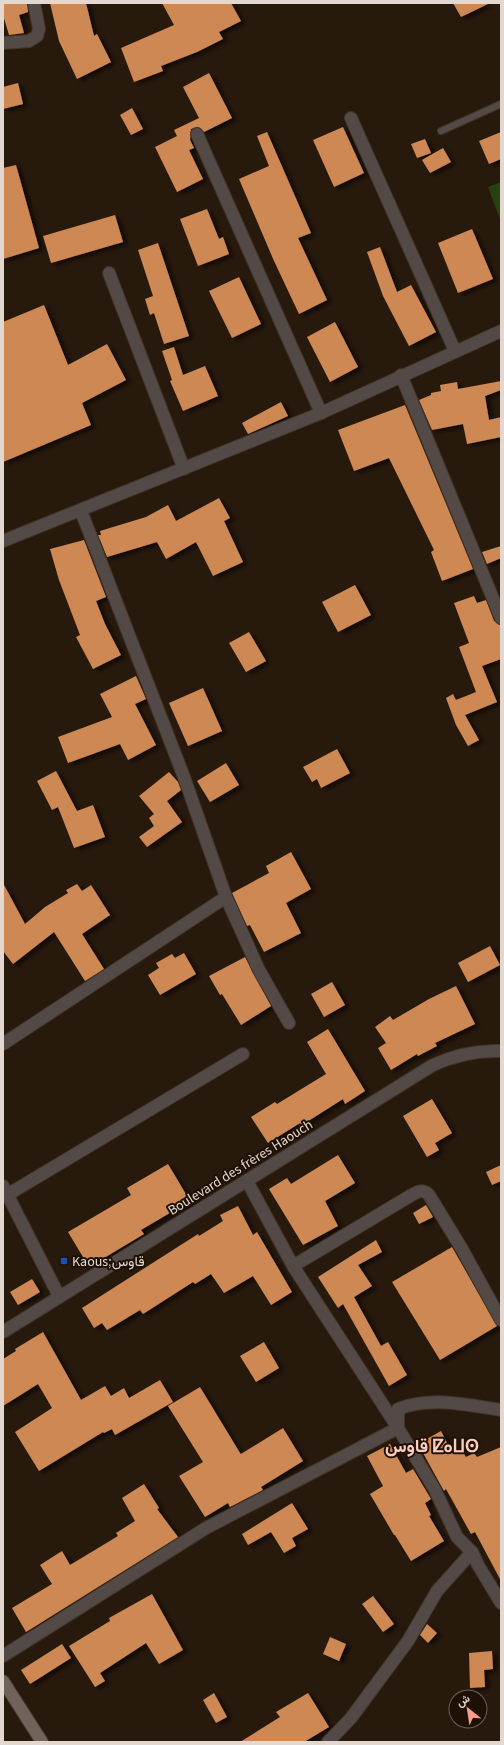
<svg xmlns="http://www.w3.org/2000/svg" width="504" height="1745" viewBox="0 0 504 1745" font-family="'Source Sans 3',Vazirmatn,'Noto Sans Tifinagh',sans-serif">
	<defs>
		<filter id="shadow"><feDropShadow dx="4.5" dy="2.5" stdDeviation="2" flood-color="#0009"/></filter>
	</defs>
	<rect width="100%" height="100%" fill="#28190d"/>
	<path fill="#283f11" d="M501,182V222L488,187Z"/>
	<g fill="#cd8852" filter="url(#shadow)">
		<path d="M3,3H27L28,12L19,15L24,33L9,35L3,15Z"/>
		<path d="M50,3H86L94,36L97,34L111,62L77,79L59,41Z"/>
		<path d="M162,3H231L241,21L219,32L223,39L197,52L161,66L163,71L134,82L121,48L174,25Z"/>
		<path d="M453,3H490L461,17Z"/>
		<path d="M209,73L232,118L204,132L198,127L191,129L190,140L194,148L189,150L203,179L177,192L155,147L177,136L174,130L199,118L183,87Z"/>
		<path d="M18,83L23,104L3,109V87Z"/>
		<path d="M132,108L143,129L131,135L120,115Z"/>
		<path d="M343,127L364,173L334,187L313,140Z"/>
		<path d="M267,132L311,233L298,238L327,300L299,314L274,261L239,179L269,166L257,136Z"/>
		<path d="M501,132V159L489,164L479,141Z"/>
		<path d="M425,139L431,153L417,158L411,144Z"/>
		<path d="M443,148L451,162L430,173L422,160Z"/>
		<path d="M16,165L39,248L3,259V168Z"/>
		<path d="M207,209L219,239L223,237L229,254L198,266L180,219Z"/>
		<path d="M115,215L123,242L51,263L43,236Z"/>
		<path d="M472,229L493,279L458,293L438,243Z"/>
		<path d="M158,243L189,336L164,344L154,313L150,315L145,299L153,296L138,250Z"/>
		<path d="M380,247L397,292L411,285L436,332L409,346L383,296L367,252Z"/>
		<path d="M239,277L261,324L232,338L209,291Z"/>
		<path d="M44,305L68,365L107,344L126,380L82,403L91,425L3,462V322Z"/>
		<path d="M335,322L358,367L330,382L307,337Z"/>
		<path d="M174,347L183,375L205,366L218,396L183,411L170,381L172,380L162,351Z"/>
		<path d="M501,381V390L485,396L489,420L501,417V437L467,444L463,424L432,430L419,400L431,395V393L441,391L440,385L457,382L458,389Z"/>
		<path d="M281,402L288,416L248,434L242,423Z"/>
		<path d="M405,405L473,569L442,581L431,552L434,550L389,458L354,471L338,430Z"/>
		<path d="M219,498L230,518L224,521L243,562L213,576L196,542L166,559L157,542L107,557L98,535H101L100,531L146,517L168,505L176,521Z"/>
		<path d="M84,540L106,597L96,601L105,624L121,655L93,669L76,637L80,635L59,580L50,549Z"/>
		<path d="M501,546V558L487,564L482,552Z"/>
		<path d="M355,585L371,615L338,632L322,602Z"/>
		<path d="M474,596L477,603L486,600L494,621L501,625V659L482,666L497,702L465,715L479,740L468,746L456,725L446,698L453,694L456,700L476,692L459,647L469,643L454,603Z"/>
		<path d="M249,632L266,661L246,672L229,643Z"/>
		<path d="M136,676L146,699L135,704L156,745L128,760L120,744L68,763L58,737L112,717L100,694Z"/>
		<path d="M203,688L222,731L188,746L169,703Z"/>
		<path d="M337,749L350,773L321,788L317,779L312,782L303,767Z"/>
		<path d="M226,763L239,785L210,802L197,781Z"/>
		<path d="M56,771L77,811L93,805L105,837L74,848L58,807L52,810L37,781Z"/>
		<path d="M169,772L178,782L181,790L167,801L182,822L147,847L139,837L154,826L149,818L154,814L139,796Z"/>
		<path d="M291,852L311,889L286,903L301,933L264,952L250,925L247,926L232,893L269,873L266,866Z"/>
		<path d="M3,883L25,924L45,907L68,893L66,890L77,884L82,891L91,885L110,915L82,934L104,969L85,981L54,932L13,964L3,951Z"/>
		<path d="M490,946L500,965L468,982L458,963Z"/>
		<path d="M184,953L196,974L160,995L148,975L159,968L156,963L172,954L175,958Z"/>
		<path d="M245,957L271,1006L241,1025L222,994L220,995L209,976Z"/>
		<path d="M332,982L345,1005L324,1017L311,994Z"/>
		<path d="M456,986L475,1024L435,1043L437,1046L418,1056L417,1054L391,1070L378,1048L386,1043L375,1027L390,1016L393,1020L429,999Z"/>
		<path d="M328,1029L365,1091L345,1104L343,1099L302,1125L300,1123L268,1143L251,1117L275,1102L277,1104L326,1074L307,1042Z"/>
		<path d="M432,1099L452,1133L435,1143L439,1150L427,1157L403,1116Z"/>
		<path d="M338,1155L355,1183L325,1201L338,1226L303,1245L269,1189L287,1178L291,1184Z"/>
		<path d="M168,1164L190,1201L141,1230L144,1234L89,1267L68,1232L131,1195L127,1188Z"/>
		<path d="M501,1165V1181L492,1185L486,1172Z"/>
		<path d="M426,1205L433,1217L419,1224L413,1213Z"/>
		<path d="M238,1206L253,1235L257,1232L292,1292L271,1305L253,1276L224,1293L211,1274L195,1284L193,1282L143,1314L140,1310L107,1330L102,1323L94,1328L82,1308L198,1234L199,1236L223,1221L220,1215Z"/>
		<path d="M376,1240L382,1252L358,1265L372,1286L354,1297L381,1346L388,1342L407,1375L389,1386L343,1304L338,1308L318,1277Z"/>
		<path d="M452,1247L497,1326L440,1360L392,1282Z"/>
		<path d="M32,1279L40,1292L18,1305L10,1292Z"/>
		<path d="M43,1332L81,1400L105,1386L111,1396L124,1388L129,1398L160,1380L173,1402L115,1435L112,1429L104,1433L103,1432L39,1471L15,1432L52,1408L38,1384L3,1406V1359L16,1351L15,1349Z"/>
		<path d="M264,1342L279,1368L256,1382L240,1356Z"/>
		<path d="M200,1387L240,1453L241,1454L283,1428L303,1461L261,1487L263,1490L230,1507L228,1503L205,1517L179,1476L203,1462L168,1406Z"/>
		<path d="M441,1431L452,1453L460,1448L466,1457L474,1453L477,1457L501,1447V1581L475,1532L471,1534L446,1489L444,1491L418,1444Z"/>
		<path d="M390,1444L406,1473L413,1469L431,1499L425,1503L431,1515L429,1516L444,1541L411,1561L395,1535H394L370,1494L383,1486L367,1456Z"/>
		<path d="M144,1484L159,1508L157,1509L178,1537L26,1632L12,1608L52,1584L40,1565L62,1551L70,1565L118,1536L116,1533L135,1521L122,1498Z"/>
		<path d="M292,1503L308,1529L292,1538L296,1546L284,1553L271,1532L248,1545L242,1534Z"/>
		<path d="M152,1594L183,1650L159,1664L146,1643L100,1673L105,1681L95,1687L69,1646L110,1621L109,1618Z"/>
		<path d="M373,1596L394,1624L383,1632L362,1604Z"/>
		<path d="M427,1624L437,1633L428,1643L420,1635Z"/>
		<path d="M330,1637L346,1644L339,1661L323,1654Z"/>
		<path d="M62,1644L71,1658L30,1684L21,1670Z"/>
		<path d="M492,1651L493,1669L484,1670L485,1687L470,1688L469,1653Z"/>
		<path d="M214,1693L227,1717L216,1723L203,1700Z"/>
		<path d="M308,1693L329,1727L304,1742H240L280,1717L276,1712Z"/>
	</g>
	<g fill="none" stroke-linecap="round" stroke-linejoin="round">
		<defs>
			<path id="service" d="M441,131L501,104"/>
			<g id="minor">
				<path d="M3,43L29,41L37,36L39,29L34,3"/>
				<path d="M351,118L455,351"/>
				<path d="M197,134L321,413"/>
				<path d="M109,273L184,469"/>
				<path d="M401,375L501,618"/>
				<path d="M81,511L184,777L226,897L259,970L289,1023"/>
				<path d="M3,541L321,413L501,331"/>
				<path d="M3,1044L226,897"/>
				<path d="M247,1181L293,1266L398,1428L435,1490L457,1537L472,1552L437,1591L408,1641L351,1718L328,1742"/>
				<path d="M3,1186L59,1296"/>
				<path d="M7,1195L243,1054"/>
				<path d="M293,1266L410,1196C417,1192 423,1188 429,1195L462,1249L501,1320"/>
				<path d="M398,1428V1409C432,1396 466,1405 501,1410"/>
				<path d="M472,1552L478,1565L501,1603"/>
				<path d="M3,1656L206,1528L398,1428"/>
			</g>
			<path id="tertiary" d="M3,1332L433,1065C455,1055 477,1050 501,1051"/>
			<path id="secondary" d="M3,1681L42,1742"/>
		</defs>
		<use href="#service" stroke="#423428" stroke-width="8"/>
		<use href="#minor" stroke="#423428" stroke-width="14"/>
		<use href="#tertiary" stroke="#423428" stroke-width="14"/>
		<use href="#secondary" stroke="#423428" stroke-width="14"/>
		<use href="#service" stroke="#534946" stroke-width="6"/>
		<use href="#minor" stroke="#534946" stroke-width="12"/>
		<use href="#tertiary" stroke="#534946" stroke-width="12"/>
		<use href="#secondary" stroke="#71625c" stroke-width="12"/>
	</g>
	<rect fill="#1a4fb4" stroke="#1e1005" stroke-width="1.5" x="60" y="1257" width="8" height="8" rx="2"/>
	<g text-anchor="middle" stroke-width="4" stroke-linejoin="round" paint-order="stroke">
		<g font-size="14" fill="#e3d8d0" stroke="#1e1005">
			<text transform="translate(240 1167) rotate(-32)" y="5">Boulevard des frères Haouch</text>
		</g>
		<g font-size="14" fill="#e3d8d0" stroke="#1e1005" text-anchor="start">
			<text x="72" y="1266">Kaous;قاوس</text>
		</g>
		<g font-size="18" font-weight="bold" fill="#ffccc0" stroke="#1e1005">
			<text x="432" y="1452">قاوس ⵇⴰⵡⵙ</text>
		</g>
	</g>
	<rect width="504" height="1745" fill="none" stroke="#e3d8d0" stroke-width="8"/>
	<g transform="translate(468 1709) rotate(330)"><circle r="19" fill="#1e1005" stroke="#6d6056"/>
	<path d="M0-3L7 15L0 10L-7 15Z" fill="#f49e8a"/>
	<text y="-6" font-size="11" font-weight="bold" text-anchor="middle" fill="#e3d8d0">ش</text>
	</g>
</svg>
